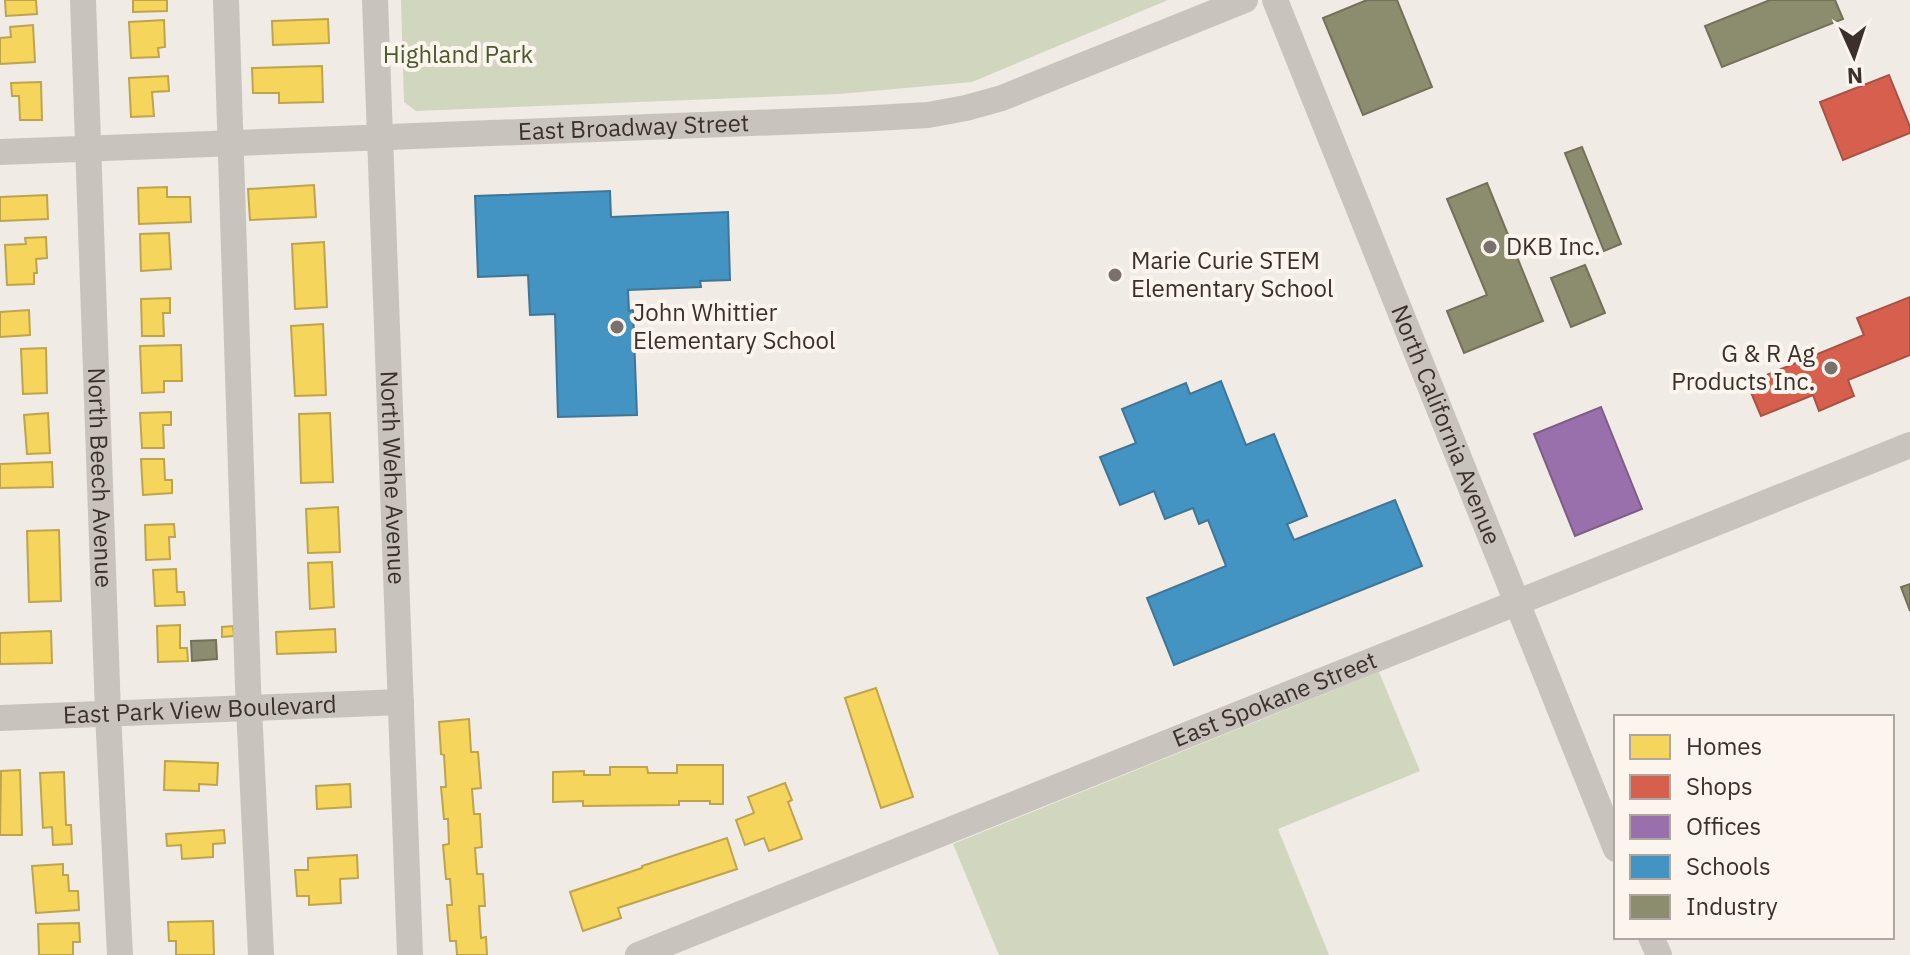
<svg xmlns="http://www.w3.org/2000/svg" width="1910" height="955" viewBox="0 0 1910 955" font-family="'IBM Plex Sans',sans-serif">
	<rect width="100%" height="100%" fill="#f0ebe5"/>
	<g fill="#d1d6bf">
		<path d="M401,0H1168L972,82L839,94L416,111L404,102Z"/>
		<path d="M1379,672L1420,771L1278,829L1329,955H999L953,844Z"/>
	</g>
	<g fill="#f6d55c" stroke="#bea44d" stroke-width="2">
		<path d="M5,0H36L37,14L6,16Z"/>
		<path d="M133,0H167V11L133,12Z"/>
		<path d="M328,19L329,43L273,45L272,21Z"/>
		<path d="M164,20L165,47L158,48L159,57L131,58L129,22Z"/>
		<path d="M33,25L35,62L0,64V38L11,37L10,27Z"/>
		<path d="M322,66L323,102L279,103V93H253L252,68Z"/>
		<path d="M168,76L169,91L152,92L154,116L131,117L129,78Z"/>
		<path d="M41,82L42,120H20L19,96H12L11,83Z"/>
		<path d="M314,185L316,217L250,220L248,189Z"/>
		<path d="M167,187V197H190L191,222L139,224L138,188Z"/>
		<path d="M47,195L48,219L0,221V197Z"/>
		<path d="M169,233L171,269L141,271L140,234Z"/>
		<path d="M46,237L47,258L36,259L37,273H34V284L7,285L5,245L26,244L25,238Z"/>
		<path d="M324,242L327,307L295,309L292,244Z"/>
		<path d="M170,298V313H163L164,336H142L141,299Z"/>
		<path d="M29,310L30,335L0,337V312Z"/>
		<path d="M323,324L326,395L295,396L291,326Z"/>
		<path d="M181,345L182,381H164V392L142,393L140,346Z"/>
		<path d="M46,348L47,393L23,394L21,349Z"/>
		<path d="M171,412V425H163L164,448H142L140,413Z"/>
		<path d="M48,413L50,453L27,454L24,415Z"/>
		<path d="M330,413L333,482L301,483L299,414Z"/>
		<path d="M141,459H164L165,480H172V493L143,495Z"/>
		<path d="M52,462L53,487L0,488V464Z"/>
		<path d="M338,507L340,552L308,553L306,509Z"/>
		<path d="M174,524L175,537H169L170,559L146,560L145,525Z"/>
		<path d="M59,530L61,601L29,602L27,531Z"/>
		<path d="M332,562L334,607L310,609L308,563Z"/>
		<path d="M176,569L177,592H184L185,605L155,606L153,570Z"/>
		<path d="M180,625V648H187L188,661L158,662L157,626Z"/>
		<path d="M233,626L234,636L222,637V627Z"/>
		<path d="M335,629L336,652L277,654L276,632Z"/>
		<path d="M51,631L52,663L0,664V633Z"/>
		<path d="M876,688L913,797L881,808L845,698Z"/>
		<path d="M469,719L471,752H478L481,788L472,789L474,814H480L482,847L475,848L477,874H483L485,906H479L481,938L486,937L487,955H457L456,941H450L447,905H452L450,879H446L443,845L449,844L448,819H444L441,787H446L444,755L441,754L439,722Z"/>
		<path d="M165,761L218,763L217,785L199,784V791L164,790Z"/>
		<path d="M677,765H723V804H710V801H679V805L583,806V801L553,802V772L584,771V775H610V767H647L648,773H677Z"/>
		<path d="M20,770L22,835H0L1,771Z"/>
		<path d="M64,772L66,825H71L72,844L53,845L52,827L43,828L40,773Z"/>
		<path d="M785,783L792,800L788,802L802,839L769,851L764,838L745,845L736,820L754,813L748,797Z"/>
		<path d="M350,784L351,807L317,809L316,786Z"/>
		<path d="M224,830L225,843L213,844V857L182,859L181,845L167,846L166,834Z"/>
		<path d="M727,838L737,869L618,908L621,918L583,931L570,892L642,868V866Z"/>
		<path d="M357,855L358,878L340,879L341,903L309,905V896H297L295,870H308V858Z"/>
		<path d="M63,864V875H68L69,891H78L79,910L36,913L32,866Z"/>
		<path d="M213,921L214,955H176V941H169L168,922Z"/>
		<path d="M79,923L80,942H73V955H39L38,924Z"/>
	</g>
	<g fill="#d6604d" stroke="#a85243" stroke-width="2">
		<path d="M1889,75L1910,127V133L1843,160L1820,102Z"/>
		<path d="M1910,297V355L1848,380L1854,396L1819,411L1813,395L1761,416L1747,383L1864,335L1857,318Z"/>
	</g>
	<path fill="#9970ab" stroke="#7d5d85" stroke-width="2" d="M1601,407L1642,509L1575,536L1534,434Z"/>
	<g fill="#4393c3" stroke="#417595" stroke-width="2">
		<path d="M610,191L611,217L728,212L730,280L700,281L701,287L628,290L629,311L633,310L637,415L558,417L555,314L530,315L528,275L478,277L475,196Z"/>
		<path d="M1221,381L1246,445L1274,434L1307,516L1287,524L1294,540L1395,500L1422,566L1174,665L1147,598L1226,566L1208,520L1199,524L1193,508L1165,519L1154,491L1120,505L1100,457L1136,443L1122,409L1186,383L1190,394Z"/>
	</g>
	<g fill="#8c8c6e" stroke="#74705a" stroke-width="2">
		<path d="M1367,0H1397L1432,87L1363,115L1323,18Z"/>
		<path d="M1770,0H1835L1843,19L1722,67L1705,26Z"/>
		<path d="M1582,147L1621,244L1604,251L1565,153Z"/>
		<path d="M1487,183L1543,321L1464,353L1447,311L1487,295L1447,199Z"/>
		<path d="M1585,265L1605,313L1571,327L1551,278Z"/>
		<path d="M1910,584V611L1901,587Z"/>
		<path d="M216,640L217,659L192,661L191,641Z"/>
	</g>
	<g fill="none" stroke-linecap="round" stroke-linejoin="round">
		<g stroke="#c9c3be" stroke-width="26">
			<path id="s1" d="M83,0L108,713L120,955"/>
			<path d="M226,0L248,687L261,955"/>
			<path id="s2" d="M375,0L410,955"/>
			<path id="s3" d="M1275,0L1616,849"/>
			<path id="s4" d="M0,152L857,119L928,115L966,108L1002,98L1245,0"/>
			<path id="s5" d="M0,718L401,702"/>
			<path d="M1651,937L1659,955"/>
			<path id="s6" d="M638,955L1910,445"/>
		</g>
	</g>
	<g fill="#7a716c" stroke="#fbf5ee" stroke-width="3">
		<circle cx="1490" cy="247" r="8"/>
		<circle cx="1115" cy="275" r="8"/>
		<circle cx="617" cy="327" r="8"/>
		<circle cx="1831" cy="368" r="8"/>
	</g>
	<g text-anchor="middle" stroke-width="8" stroke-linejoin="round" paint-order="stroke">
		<g font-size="24" fill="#4a5a2e" stroke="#fbf5ee">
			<text x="458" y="63">Highland Park</text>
		</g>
		<g font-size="24" fill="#3b302b" stroke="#fbf5ee">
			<text dy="8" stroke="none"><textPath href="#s4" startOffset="634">East Broadway Street</textPath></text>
			<text dy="8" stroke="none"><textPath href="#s3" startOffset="458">North California Avenue</textPath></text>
			<text dy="8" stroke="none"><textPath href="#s1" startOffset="478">North Beech Avenue</textPath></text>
			<text dy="8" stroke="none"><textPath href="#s2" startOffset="478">North Wehe Avenue</textPath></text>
			<text dy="8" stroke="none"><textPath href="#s6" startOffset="686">East Spokane Street</textPath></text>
			<text dy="8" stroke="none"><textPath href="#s5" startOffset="200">East Park View Boulevard</textPath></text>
		</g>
		<g font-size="24" fill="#3b302b" stroke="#fbf5ee" text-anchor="start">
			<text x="1506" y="255">DKB Inc.</text>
			<text x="1131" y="269">Marie Curie STEM<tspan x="1131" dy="28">Elementary School</tspan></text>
			<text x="633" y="321">John Whittier<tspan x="633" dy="28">Elementary School</tspan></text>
			<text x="1815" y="362" text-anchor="end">G &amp; R Ag<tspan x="1815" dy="28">Products Inc.</tspan></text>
		</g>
	</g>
	<rect x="1614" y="715" width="280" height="224" fill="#fbf5ee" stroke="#aea6a0" stroke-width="2"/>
	<rect x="1630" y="735" width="40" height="24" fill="#f6d55c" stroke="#aea6a0" stroke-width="2"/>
	<text x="1686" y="755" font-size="24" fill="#3b302b">Homes</text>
	<rect x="1630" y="775" width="40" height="24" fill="#d6604d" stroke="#aea6a0" stroke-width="2"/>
	<text x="1686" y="795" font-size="24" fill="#3b302b">Shops</text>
	<rect x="1630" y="815" width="40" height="24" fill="#9970ab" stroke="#aea6a0" stroke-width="2"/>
	<text x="1686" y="835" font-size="24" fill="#3b302b">Offices</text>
	<rect x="1630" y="855" width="40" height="24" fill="#4393c3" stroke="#aea6a0" stroke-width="2"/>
	<text x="1686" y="875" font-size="24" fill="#3b302b">Schools</text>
	<rect x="1630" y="895" width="40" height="24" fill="#8c8c6e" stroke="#aea6a0" stroke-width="2"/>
	<text x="1686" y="915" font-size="24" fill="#3b302b">Industry</text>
	<g transform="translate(1854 56) rotate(177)" stroke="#fbf5ee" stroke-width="6" paint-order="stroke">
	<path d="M0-6L14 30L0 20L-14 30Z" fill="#3b302b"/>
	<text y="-12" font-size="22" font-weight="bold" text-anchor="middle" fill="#3b302b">N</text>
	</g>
</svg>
